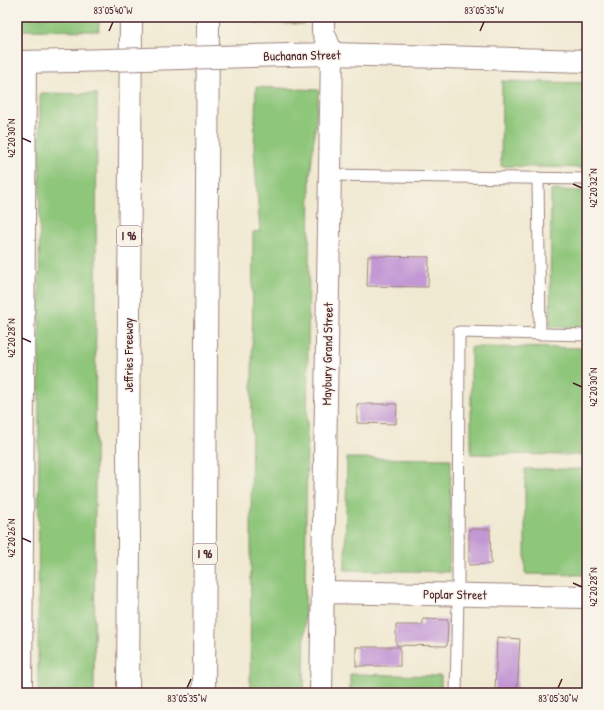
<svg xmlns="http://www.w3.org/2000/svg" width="604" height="710" viewBox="0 0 604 710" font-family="'Patrick Hand',sans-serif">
	<rect width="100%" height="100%" fill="#f7f3e8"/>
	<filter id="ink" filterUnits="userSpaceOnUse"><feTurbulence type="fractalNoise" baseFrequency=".025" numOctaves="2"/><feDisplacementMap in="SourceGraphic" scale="8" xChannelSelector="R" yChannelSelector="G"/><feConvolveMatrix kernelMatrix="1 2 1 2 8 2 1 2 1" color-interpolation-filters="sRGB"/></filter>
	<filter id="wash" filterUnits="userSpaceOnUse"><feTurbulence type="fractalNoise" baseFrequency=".012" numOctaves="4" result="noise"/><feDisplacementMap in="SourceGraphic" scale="16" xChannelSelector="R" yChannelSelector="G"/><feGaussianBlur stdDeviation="0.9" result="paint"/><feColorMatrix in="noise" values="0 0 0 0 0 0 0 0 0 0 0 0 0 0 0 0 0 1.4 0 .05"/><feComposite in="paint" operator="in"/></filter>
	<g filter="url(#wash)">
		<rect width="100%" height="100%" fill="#f0e9d1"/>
		<g fill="#8ec67a" stroke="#6c7252">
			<path d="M17,17H99V31L17,30Z"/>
			<path d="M255,17H304V24L255,23Z"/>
			<path d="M502,81L587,83V168L501,166Z"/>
			<path d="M256,87L319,90L310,177L304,693H250L253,232L260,231L254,150Z"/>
			<path d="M40,93L97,94L94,693H38Z"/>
			<path d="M551,190L587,191V327H550Z"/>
			<path d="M471,347L587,348V455L471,454Z"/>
			<path d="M347,458L451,459L449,572L345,570Z"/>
			<path d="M525,469H587V575L525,574Z"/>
			<path d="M350,674L441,676V693H350Z"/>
		</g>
		<g id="blocks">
			<g fill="#c297d4">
				<path d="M368,256L429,257L428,287L367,286Z"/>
				<path d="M357,404H397L396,424L357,423Z"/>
				<path d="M469,529H490L491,564L469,565Z"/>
				<path d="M423,619L448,620L447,646L396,645V625H423Z"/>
				<path d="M497,637L520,639L517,692L495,691Z"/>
				<rect x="356" y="647" width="44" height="19"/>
			</g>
		</g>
	</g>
	<g filter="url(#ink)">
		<use href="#blocks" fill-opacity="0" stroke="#9d847e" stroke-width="1"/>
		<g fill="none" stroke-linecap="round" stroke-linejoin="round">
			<defs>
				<g id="service">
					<path d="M330,175L587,179"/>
					<path d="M538,178L540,334"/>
					<path d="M456,693L458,594L459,332L587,335"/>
				</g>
				<path id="minor" d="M323,592L587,597"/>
				<g id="tertiary">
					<path d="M289,55L332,54L587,61"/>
					<path d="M17,62L73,61"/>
					<path d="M21,693L25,62"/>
					<path d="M321,693L332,54L323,31V17"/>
				</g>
				<g id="motorway">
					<path d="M128,693L129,539L128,456L131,17"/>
					<path d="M204,693L208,17"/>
				</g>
			</defs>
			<use href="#service" stroke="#9d847e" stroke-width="13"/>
			<use href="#minor" stroke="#9d847e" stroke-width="24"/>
			<use href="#tertiary" stroke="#9d847e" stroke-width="24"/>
			<use href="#motorway" stroke="#9d847e" stroke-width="24"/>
			<use href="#service" stroke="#fff" stroke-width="11"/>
			<use href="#minor" stroke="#fff" stroke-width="22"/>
			<use href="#tertiary" stroke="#fff" stroke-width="22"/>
			<use href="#motorway" stroke="#fff" stroke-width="22"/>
			<defs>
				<path id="tertiary-bridge" d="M73,61L289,55"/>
			</defs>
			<use href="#tertiary-bridge" stroke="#9d847e" stroke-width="24" stroke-linecap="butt"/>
			<use href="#tertiary-bridge" stroke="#fff" stroke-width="22"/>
		</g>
	</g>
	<path fill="none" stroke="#4a1f2b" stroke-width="1.5" d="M109,31L113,22M480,31L484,22M22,138L31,142M573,184L582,188M22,338L31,342M573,383L582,387M22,538L31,542M573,583L582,587M187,688L191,679M558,688L562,679"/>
	<g text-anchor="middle" stroke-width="3" stroke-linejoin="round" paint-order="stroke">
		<g fill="#f7f3e8" stroke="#7e5f64" stroke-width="1">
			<rect x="117" y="226" width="24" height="20" rx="3"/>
			<rect x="193" y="544" width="24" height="20" rx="3"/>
		</g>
		<g font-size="12" font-weight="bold" fill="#4a1f2b">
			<text x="129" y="240">I 96</text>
			<text x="205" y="558">I 96</text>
		</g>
		<g font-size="13" fill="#4a1f2b" stroke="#f7f3e8">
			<text transform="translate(302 55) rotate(-1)" y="5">Buchanan Street</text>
			<text transform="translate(327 354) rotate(-89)" y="5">Maybury Grand Street</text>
			<text transform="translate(128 355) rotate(-90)" y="5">Jeffries Freeway</text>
			<text transform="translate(455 594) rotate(1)" y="5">Poplar Street</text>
		</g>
	</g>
	<rect width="604" height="710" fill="none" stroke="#f7f3e8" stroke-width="44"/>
	<rect x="22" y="22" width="560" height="666" fill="none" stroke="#4a1f2b" stroke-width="1.5"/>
	<g font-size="10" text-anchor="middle" fill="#4a1f2b">
		<text x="113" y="14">83°05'40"W</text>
		<text x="484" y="14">83°05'35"W</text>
		<text transform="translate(11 138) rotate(-90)" y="4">42°20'30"N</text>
		<text transform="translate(593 188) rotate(-90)" y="4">42°20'32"N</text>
		<text transform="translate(11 338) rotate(-90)" y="4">42°20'28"N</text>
		<text transform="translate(593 387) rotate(-90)" y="4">42°20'30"N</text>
		<text transform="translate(11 538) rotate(-90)" y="4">42°20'26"N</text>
		<text transform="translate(593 587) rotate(-90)" y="4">42°20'28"N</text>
		<text x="187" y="702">83°05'35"W</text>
		<text x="558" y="702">83°05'30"W</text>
	</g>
</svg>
